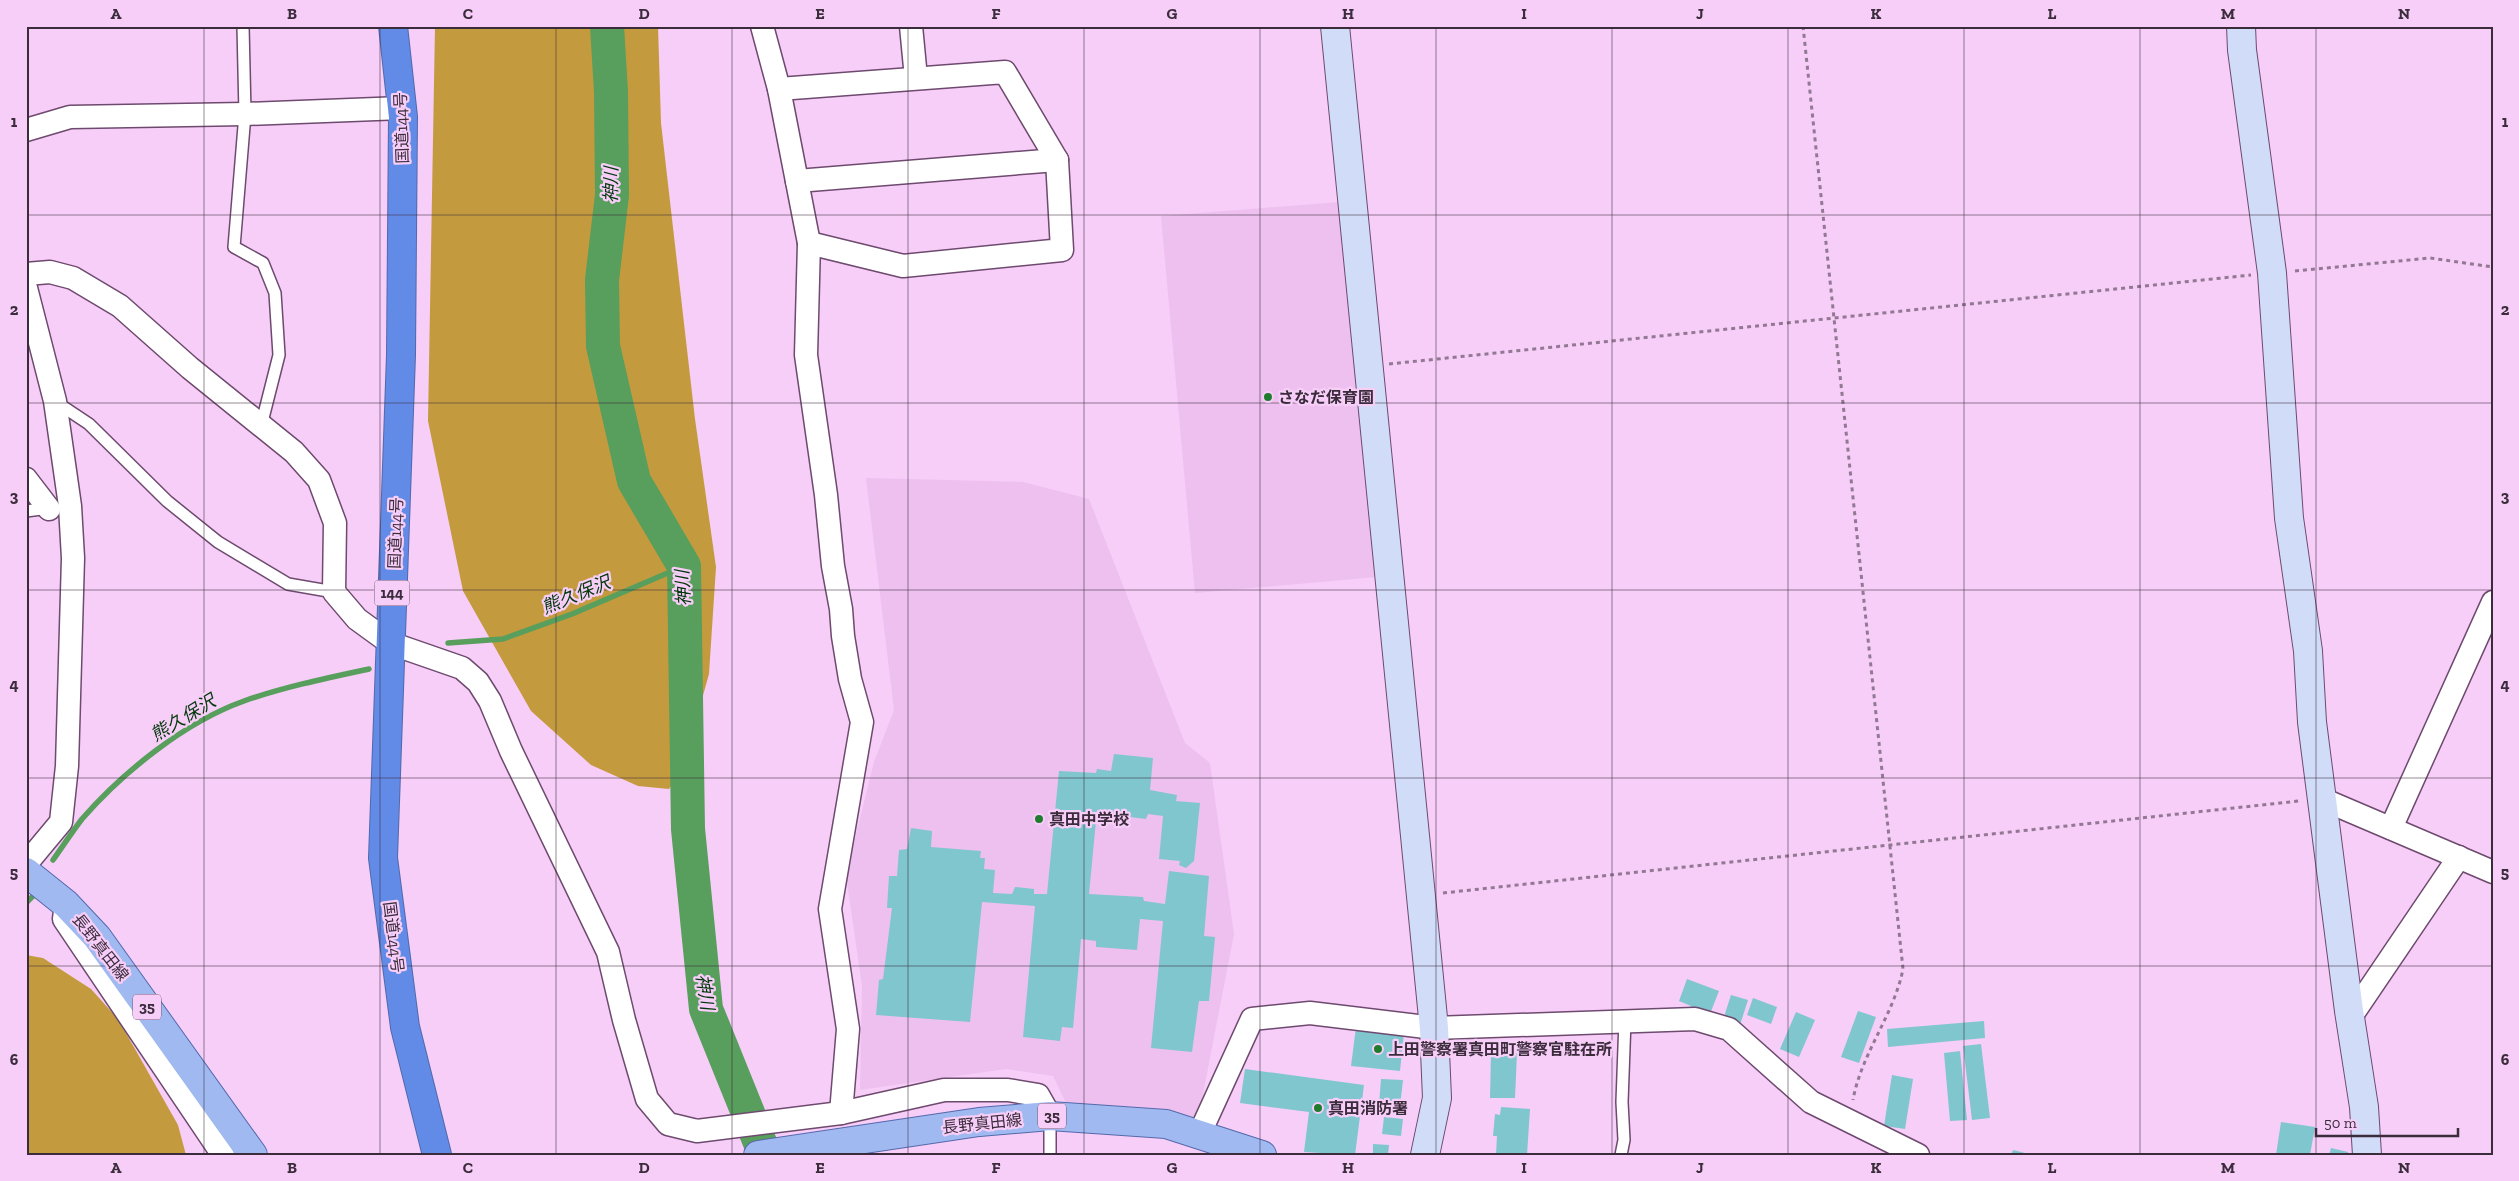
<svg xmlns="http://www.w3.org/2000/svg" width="2519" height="1181" viewBox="0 0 2519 1181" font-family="'Zilla Slab','Noto Sans JP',serif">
	<rect width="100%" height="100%" fill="#f7cef8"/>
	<g fill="#edc0ef">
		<path d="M1340,202L1377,577L1195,593L1161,216Z"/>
		<path d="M866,478L1023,482L1089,499L1185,743L1210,763L1234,934L1198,1120L1066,1103L1053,1076L1006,1069L860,1090L862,986L846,875L874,762L894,710Z"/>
	</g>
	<g fill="#c39b3e">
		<path d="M435,26H658L661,123L695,419L716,567L709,674L683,767L669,789L638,786L591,765L531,711L463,591L428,421Z"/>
		<path d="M26,955L43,958L91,989L118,1019L178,1125L186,1155H26Z"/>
	</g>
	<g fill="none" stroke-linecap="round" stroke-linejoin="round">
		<g stroke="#589e5c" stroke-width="5.5">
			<path d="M448,643L503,639L572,614L684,566"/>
			<path d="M53,860C63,846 72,832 82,819C123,772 185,722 244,701C284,687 327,678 369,669"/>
			<path d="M26,903L33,896"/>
		</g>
		<path stroke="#589e5c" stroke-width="34" d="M607,26L611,92L612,195L602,280L603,346L634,481L684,566L688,829L706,1009L765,1155"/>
	</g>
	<g fill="#80c6ce">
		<path d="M1114,754L1153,758L1150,790L1177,795L1176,801L1200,803L1194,861L1186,868L1179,865L1180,861L1159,859L1163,816L1148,814L1146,819L1107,814V811L1097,810L1089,894L1143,897L1144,901L1165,904L1169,871L1209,876L1204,936L1215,937L1209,1001H1199L1192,1052L1151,1048L1163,921L1140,919L1137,950L1096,947V941L1081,939L1073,1028L1062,1027L1060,1041L1023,1037L1035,906L982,902L970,1022L876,1015L879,980L883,979L892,908H887L889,876H897L899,850L907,849L911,828L932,831L931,847L981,851L980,858H985L984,869L995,870L993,893L1012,894L1015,887L1034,889V894H1047L1059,771L1096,773L1097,769L1111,771Z"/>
		<path d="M1687,979L1719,991L1708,1019L1688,1012L1691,1006L1679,1001Z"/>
		<path d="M1731,995L1748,1000L1740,1025L1723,1020Z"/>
		<path d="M1753,998L1777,1007L1771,1024L1747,1015Z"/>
		<path d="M1858,1011L1876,1017L1859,1063L1841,1057Z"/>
		<path d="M1796,1012L1815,1020L1799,1057L1780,1049Z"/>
		<path d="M1984,1021L1985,1038L1888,1047L1887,1029Z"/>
		<path d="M1356,1027L1404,1033L1400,1071L1351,1066Z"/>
		<path d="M1981,1044L1990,1118L1972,1120L1963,1046Z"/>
		<path d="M1960,1051L1967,1120L1950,1121L1944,1053Z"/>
		<path d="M1491,1052L1517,1053L1515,1098H1490Z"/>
		<path d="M1245,1069L1364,1085L1355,1155L1304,1152L1309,1112L1240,1103Z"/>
		<path d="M1892,1075L1913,1079L1905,1129L1884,1126Z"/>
		<path d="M1381,1079L1403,1080L1400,1106L1379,1105Z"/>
		<path d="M1501,1107L1530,1109L1527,1155H1496L1497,1136H1493L1495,1114L1500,1115Z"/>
		<path d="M1384,1117L1403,1119L1401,1136L1382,1134Z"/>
		<path d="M2281,1122L2315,1127L2310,1155H2276Z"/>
		<path d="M1373,1144L1389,1145L1388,1155H1373Z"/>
		<path d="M2331,1148L2348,1152V1155H2329Z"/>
		<path d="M2013,1150L2029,1154V1155H2011Z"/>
	</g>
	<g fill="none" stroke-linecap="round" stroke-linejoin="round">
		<defs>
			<g id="lane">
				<path d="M243,26L245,114L234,247L263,263L275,293L279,355L261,426"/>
				<path d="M56,402L89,424L167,501L218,542L288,584L334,592"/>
				<path d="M26,511L49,508"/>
				<path d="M1050,1117V1155"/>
				<path d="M1621,1155L1624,1140L1622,1102L1625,1020"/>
			</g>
			<g id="street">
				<path d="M762,26L779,89L809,243L806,355L826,495L833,566L841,609L843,636L850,679L862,722L830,909L848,1029L841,1113"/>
				<path d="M911,26L916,78"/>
				<path d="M779,89L1005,72L1057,160L1062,250L903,266L809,243"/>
				<path d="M26,130L70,117L245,114L402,108"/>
				<path d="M797,181L1057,160"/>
				<path d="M26,274L50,272L73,278L120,306L190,368L294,452L319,480L335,523L334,592L357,619L390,643L462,668L478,682L490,701L511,751L608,952L624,1020L647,1099L668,1124L697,1131L841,1113L944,1090H1008L1038,1095L1050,1116"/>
				<path d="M26,288L55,401L70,506L73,558L67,766L61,822L26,864"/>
				<path d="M26,479L49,509"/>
				<path d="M2322,799L2493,872"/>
				<path d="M2391,828L2493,602"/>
				<path d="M66,904L64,919L223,1155"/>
				<path d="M2350,1018L2459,857"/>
				<path d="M1199,1135L1252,1019L1310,1013L1434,1028L1695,1019L1729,1029L1811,1102L1918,1155"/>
			</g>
			<g id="secondary">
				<path d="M1335,26L1434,1028L1437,1098L1425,1155"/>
				<path d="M2241,26L2242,50L2272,273L2289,518L2308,651L2312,722L2349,1011L2364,1107L2367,1155"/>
			</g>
			<g id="primary">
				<path d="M26,872L66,904L97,937L253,1155"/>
				<path d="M758,1155L979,1122L1050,1116L1166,1124L1262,1155"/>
			</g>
			<path id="highway" d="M393,26L403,117L401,355L383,858L405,1027L437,1155"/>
		</defs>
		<use href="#lane" stroke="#6d4a6e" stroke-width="14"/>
		<use href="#street" stroke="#6d4a6e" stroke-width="25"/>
		<use href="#secondary" stroke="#6d4a6e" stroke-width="30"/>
		<use href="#primary" stroke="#5469ab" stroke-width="30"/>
		<use href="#highway" stroke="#5469ab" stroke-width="30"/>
		<g stroke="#937894" stroke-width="3" stroke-dasharray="4 4" stroke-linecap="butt">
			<path d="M1803,26L1903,969C1894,1015 1861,1054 1853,1100"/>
			<path d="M2295,271L2430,258L2493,267"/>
			<path d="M1389,364L2251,275"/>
			<path d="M1443,893L2299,801"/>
		</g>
		<use href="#lane" stroke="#fff" stroke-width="11"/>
		<use href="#street" stroke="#fff" stroke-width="22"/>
		<use href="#secondary" stroke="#d0dcf8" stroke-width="28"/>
		<use href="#primary" stroke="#a1b9f1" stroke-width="28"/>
		<use href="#highway" stroke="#628ae7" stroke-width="28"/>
	</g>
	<path fill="none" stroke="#3b2c3c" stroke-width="1" stroke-opacity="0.55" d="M204,26V1155M380,26V1155M556,26V1155M732,26V1155M908,26V1155M1084,26V1155M1260,26V1155M1436,26V1155M1612,26V1155M1788,26V1155M1964,26V1155M2140,26V1155M2316,26V1155M26,215H2493M26,403H2493M26,590H2493M26,778H2493M26,966H2493"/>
	<g fill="#1f7c2c" stroke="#f7cef8" stroke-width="2">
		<circle cx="1268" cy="397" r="5"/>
		<circle cx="1039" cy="819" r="5"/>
		<circle cx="1378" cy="1049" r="5"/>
		<circle cx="1318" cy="1108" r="5"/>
	</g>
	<g text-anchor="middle" stroke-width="4.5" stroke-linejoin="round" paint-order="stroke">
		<g fill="#f7cef8" stroke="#735d74" stroke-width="1">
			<rect x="374.5" y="580.5" width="35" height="25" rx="4"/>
			<rect x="133" y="994.5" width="28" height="25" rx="4"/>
			<rect x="1038" y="1103.5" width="28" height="25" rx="4"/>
		</g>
		<g font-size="15" font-weight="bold" fill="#3b2c3c">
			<text x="392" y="598">144</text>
			<text x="147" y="1012">35</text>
			<text x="1052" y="1121">35</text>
		</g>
		<g font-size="16" fill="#3b2c3c" stroke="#f7cef8">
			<text transform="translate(401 128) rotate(-92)" y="6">国道144号</text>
			<text transform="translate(395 533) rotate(-88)" y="6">国道144号</text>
			<text transform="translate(394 937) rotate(83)" y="6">国道144号</text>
			<text transform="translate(101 947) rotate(52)" y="6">長野真田線</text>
			<text transform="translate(982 1123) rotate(-6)" y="6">長野真田線</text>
		</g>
		<g font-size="16" font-weight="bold" fill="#3b2c3c" stroke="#f7cef8" text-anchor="start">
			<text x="1278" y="403">さなだ保育園</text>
			<text x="1049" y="825">真田中学校</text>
			<text x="1388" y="1055">上田警察署真田町警察官駐在所</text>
			<text x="1328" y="1114">真田消防署</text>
		</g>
		<g font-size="18" font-style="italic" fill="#03380b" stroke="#f7cef8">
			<text transform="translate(611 185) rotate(-89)" y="6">神川</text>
			<text transform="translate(683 588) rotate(-93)" y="6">神川</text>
			<text transform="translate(576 595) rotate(-22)" y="6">熊久保沢</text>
			<text transform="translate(183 718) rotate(-31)" y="6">熊久保沢</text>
			<text transform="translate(705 992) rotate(81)" y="6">神川</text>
		</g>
	</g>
	<rect width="2519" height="1181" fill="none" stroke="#f7cef8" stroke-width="55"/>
	<path d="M2316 1128v8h142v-8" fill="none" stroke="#3b2c3c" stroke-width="2.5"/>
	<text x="2324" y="1128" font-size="15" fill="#3b2c3c" stroke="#f7cef8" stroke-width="4" paint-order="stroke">50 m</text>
	<rect x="28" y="28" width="2464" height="1126" fill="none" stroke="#3b2c3c" stroke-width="2"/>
	<g font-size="16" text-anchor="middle" font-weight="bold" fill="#3b2c3c">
		<text x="116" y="19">A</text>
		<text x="292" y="19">B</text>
		<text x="468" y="19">C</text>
		<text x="644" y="19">D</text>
		<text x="820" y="19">E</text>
		<text x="996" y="19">F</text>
		<text x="1172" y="19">G</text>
		<text x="1348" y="19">H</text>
		<text x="1524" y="19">I</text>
		<text x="1700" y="19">J</text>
		<text x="1876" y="19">K</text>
		<text x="2052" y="19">L</text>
		<text x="2228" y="19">M</text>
		<text x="2404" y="19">N</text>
		<text x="14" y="127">1</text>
		<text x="2505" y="127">1</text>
		<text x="14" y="315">2</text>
		<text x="2505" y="315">2</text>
		<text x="14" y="502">3</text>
		<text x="2505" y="502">3</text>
		<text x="14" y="690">4</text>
		<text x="2505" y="690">4</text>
		<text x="14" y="878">5</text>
		<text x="2505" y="878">5</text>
		<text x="14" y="1065">6</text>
		<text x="2505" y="1065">6</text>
		<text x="116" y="1173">A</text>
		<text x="292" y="1173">B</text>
		<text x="468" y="1173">C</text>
		<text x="644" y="1173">D</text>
		<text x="820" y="1173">E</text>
		<text x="996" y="1173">F</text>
		<text x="1172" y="1173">G</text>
		<text x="1348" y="1173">H</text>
		<text x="1524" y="1173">I</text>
		<text x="1700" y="1173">J</text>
		<text x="1876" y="1173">K</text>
		<text x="2052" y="1173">L</text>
		<text x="2228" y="1173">M</text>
		<text x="2404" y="1173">N</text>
	</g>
</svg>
